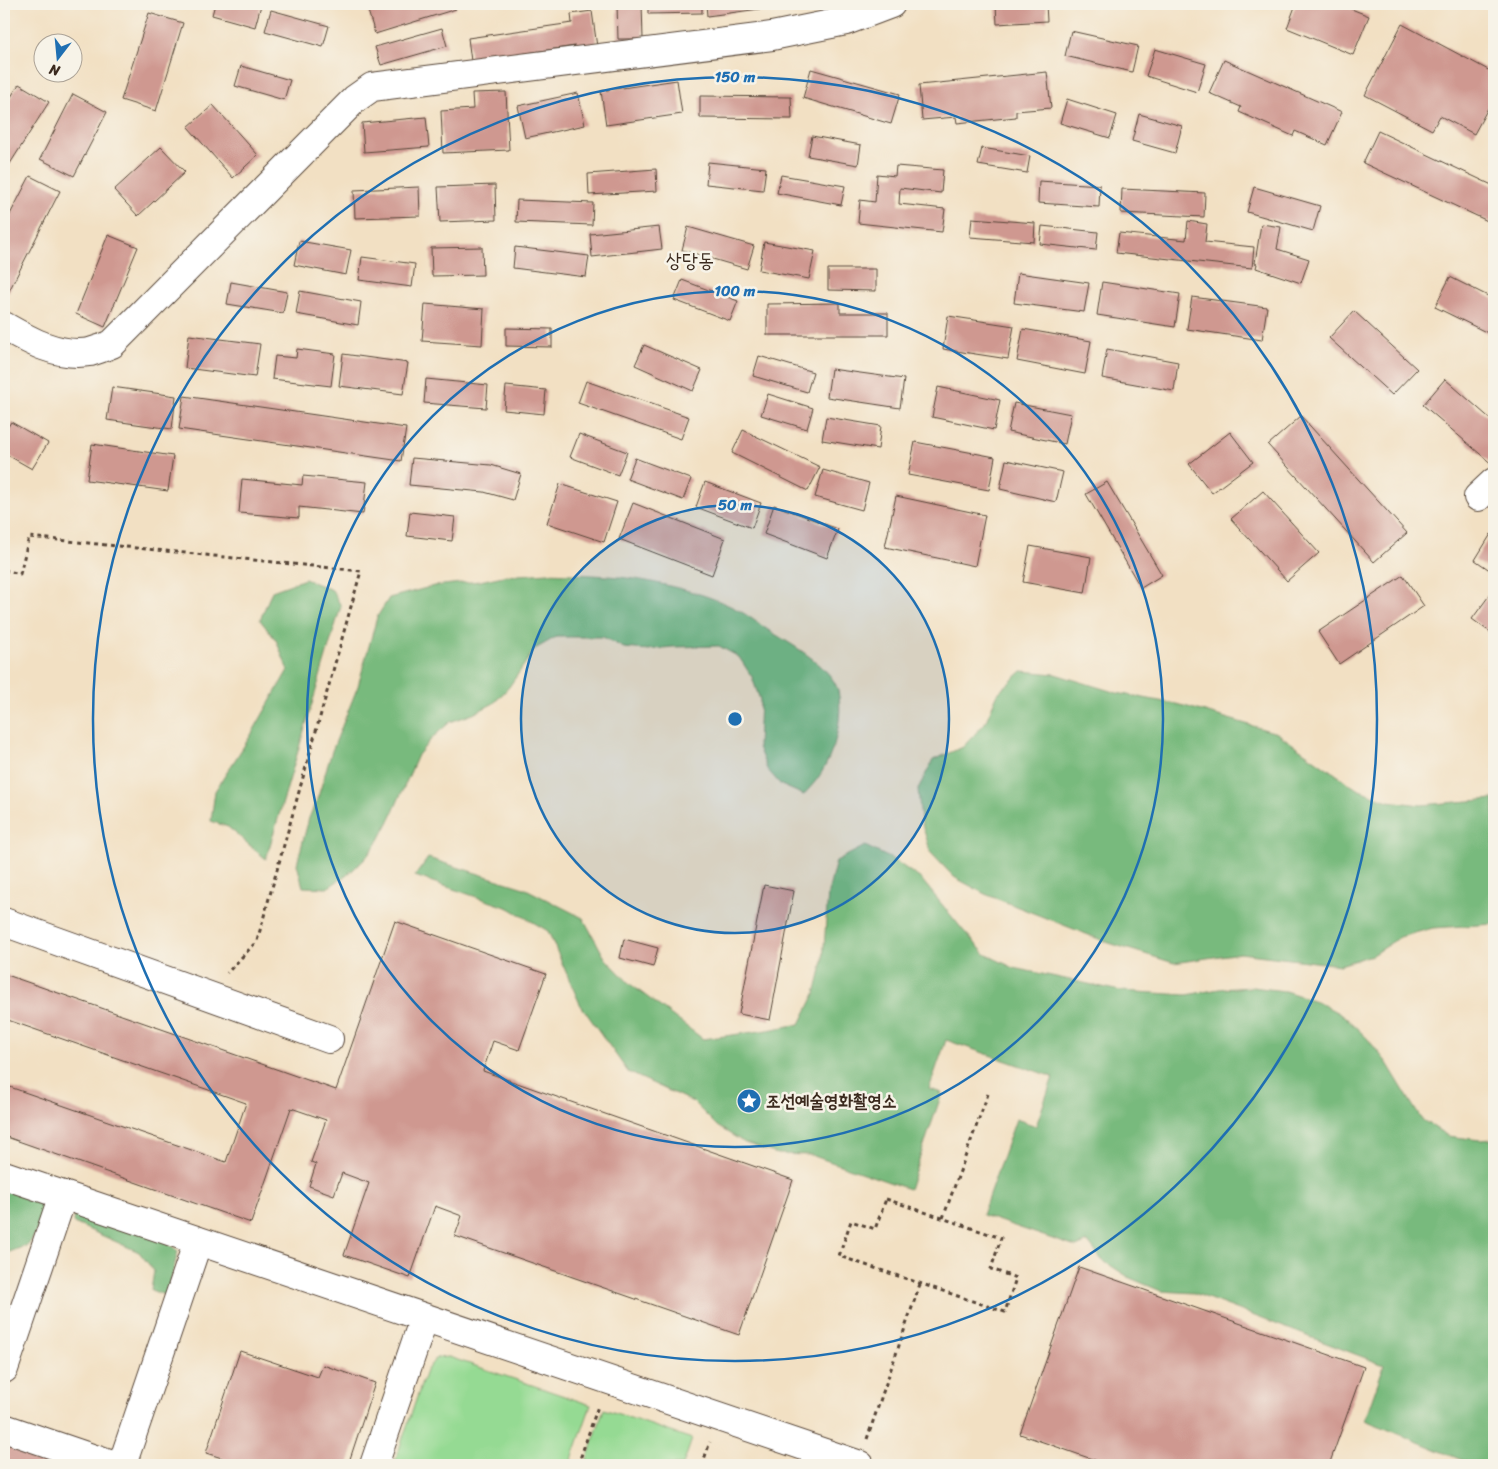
<svg xmlns="http://www.w3.org/2000/svg" width="1498" height="1469" viewBox="0 0 1498 1469" font-family="Sriracha,'Poor Story',sans-serif">
	<rect width="100%" height="100%" fill="#f7f3e8"/>
	<filter id="ink" filterUnits="userSpaceOnUse"><feTurbulence type="fractalNoise" baseFrequency=".02" numOctaves="2"/><feDisplacementMap in="SourceGraphic" scale="10" xChannelSelector="R" yChannelSelector="G"/><feConvolveMatrix kernelMatrix="1 2 1 2 8 2 1 2 1" color-interpolation-filters="sRGB"/></filter>
	<filter id="wash" filterUnits="userSpaceOnUse"><feTurbulence type="fractalNoise" baseFrequency=".0096" numOctaves="4" result="noise"/><feDisplacementMap in="SourceGraphic" scale="20" xChannelSelector="R" yChannelSelector="G"/><feGaussianBlur stdDeviation="1.12" result="paint"/><feColorMatrix in="noise" values="0 0 0 0 0 0 0 0 0 0 0 0 0 0 0 0 0 1.4 0 .05"/><feComposite in="paint" operator="in"/></filter>
	<g filter="url(#wash)">
		<rect width="100%" height="100%" fill="#f2e0c3"/>
		<g fill="#95da93" stroke="#688258">
			<path d="M449,1357L591,1405L570,1465H399L394,1464L426,1371L436,1358Z"/>
			<path d="M604,1409L692,1439L683,1465H585Z"/>
		</g>
		<g fill="#78ba7d" stroke="#5a724e">
			<path d="M549,573C588,575 627,575 665,585C687,590 710,596 730,606C744,612 756,622 768,630C789,643 832,666 838,691C844,719 834,755 818,778C814,784 808,789 804,795L781,785L767,769L758,747L760,700L752,677L739,657L719,646L672,647L648,650L624,648L603,637H556L535,649L509,687L494,703L473,714L450,722L433,737L418,755L390,819L379,840L365,859L347,875L327,888L303,887L297,864L309,818L318,797L332,751L358,686L377,617L389,598L434,586L480,581L503,576Z"/>
			<path d="M305,579L332,590L341,606L266,859L228,827L211,821L215,791L251,735L288,670L276,640L260,620L272,591Z"/>
			<path d="M1022,671L1055,674L1117,693L1181,705L1277,733L1357,789L1388,801L1421,805L1494,799V924L1433,928L1400,937L1372,955L1340,965L1240,953L1174,963L1109,943L985,894L954,877L931,853L921,821L918,789L933,760L963,747L985,723L998,693Z"/>
			<path d="M865,846L894,860L921,879L963,930L985,954L1014,968L1121,991L1187,995L1219,989L1252,987L1285,991L1316,1001L1344,1016L1367,1038L1387,1063L1421,1119L1448,1136L1480,1140L1494,1139V1465H1474L1365,1420L1384,1365L1194,1293L1161,1291L1130,1278L1102,1260L1088,1242L1076,1247L982,1215L1016,1119L1036,1126L1053,1077L946,1040L929,1089L942,1093L909,1189L811,1155L777,1154L745,1143L717,1126L693,1102L628,1072L580,1004L548,931L509,908L415,876L428,858L524,888L583,918L605,958L630,984L703,1039L768,1030L800,1024L815,994L823,961L828,893L836,861Z"/>
			<path d="M4,1186L52,1209L28,1245L4,1254Z"/>
			<path d="M75,1210L160,1238L178,1251L167,1296L151,1290L154,1271L139,1252L74,1223Z"/>
		</g>
		<g id="blocks">
			<g fill="#cf9890">
				<path d="M215,4H257L261,5L255,27L212,15Z"/>
				<path d="M366,4H455L456,9L375,34Z"/>
				<path d="M617,4H642L643,39H618Z"/>
				<path d="M648,4H702V13L648,14Z"/>
				<path d="M706,4H766L767,8L707,16Z"/>
				<path d="M996,4H1046L1047,21L997,24Z"/>
				<path d="M1296,4H1339L1369,16L1353,55L1287,28Z"/>
				<path d="M271,10L329,26L323,47L265,31Z"/>
				<path d="M592,11L597,47L576,50L575,46L471,61L468,38L572,23L571,14Z"/>
				<path d="M149,13L183,23L156,111L121,100Z"/>
				<path d="M1402,24L1494,73V97L1474,134L1440,116L1432,130L1365,95Z"/>
				<path d="M442,28L447,46L381,65L375,47Z"/>
				<path d="M1071,31L1138,46L1132,72L1065,56Z"/>
				<path d="M1155,49L1206,64L1197,92L1146,76Z"/>
				<path d="M1224,60L1342,112L1327,145L1295,131L1293,136L1239,112L1241,107L1209,93Z"/>
				<path d="M241,66L290,80L284,100L235,86Z"/>
				<path d="M811,69L900,94L891,124L803,98Z"/>
				<path d="M1047,72L1051,108L1016,111V117L957,123L956,117L922,120L919,85Z"/>
				<path d="M677,80L682,114L606,125L601,91Z"/>
				<path d="M19,84L49,102L6,170L4,169V108Z"/>
				<path d="M506,92L509,150L443,153L441,111L473,109L472,93Z"/>
				<path d="M578,93L585,125L525,138L518,106Z"/>
				<path d="M73,94L107,112L74,176L40,159Z"/>
				<path d="M700,96L791,97L792,119L700,118Z"/>
				<path d="M1067,99L1117,115L1110,138L1060,123Z"/>
				<path d="M213,105L258,155L233,178L188,127Z"/>
				<path d="M1139,114L1182,126L1175,153L1132,141Z"/>
				<path d="M426,117L429,147L364,152L362,123Z"/>
				<path d="M1378,131L1494,186V224L1363,163Z"/>
				<path d="M812,136L861,145L858,165L808,156Z"/>
				<path d="M161,147L185,172L138,216L114,190Z"/>
				<path d="M982,148L1030,156L1027,173L978,165Z"/>
				<path d="M708,162L766,168L763,190L706,184Z"/>
				<path d="M896,166L943,170L941,193L900,188L899,204L945,209L942,232L858,223L860,200L875,202L877,174L895,176Z"/>
				<path d="M656,169L657,191L589,195L588,174Z"/>
				<path d="M781,175L845,186L841,205L777,193Z"/>
				<path d="M30,176L60,191L8,293L4,291V226Z"/>
				<path d="M1039,181L1100,185L1099,207L1038,203Z"/>
				<path d="M495,185L496,220L440,222L438,187Z"/>
				<path d="M419,187L420,216L355,218L354,190Z"/>
				<path d="M1254,187L1320,206L1313,231L1247,212Z"/>
				<path d="M1122,189L1205,193L1204,217L1121,213Z"/>
				<path d="M517,200L593,203L592,225L516,222Z"/>
				<path d="M972,218L1035,223L1034,242L970,237Z"/>
				<path d="M1188,221L1207,224L1205,242L1254,247L1252,268L1116,253L1119,233L1186,240Z"/>
				<path d="M1261,224L1281,227L1277,249L1309,259L1301,283L1256,268L1257,264L1255,263Z"/>
				<path d="M1042,226L1098,232L1096,250L1040,244Z"/>
				<path d="M659,227L662,249L592,257L590,234Z"/>
				<path d="M688,227L754,246L747,269L682,250Z"/>
				<path d="M108,235L138,247L105,327L76,314Z"/>
				<path d="M299,241L351,250L346,275L294,265Z"/>
				<path d="M764,242L815,251L809,279L759,270Z"/>
				<path d="M482,247L483,275L432,276L431,248Z"/>
				<path d="M515,247L589,256L586,277L513,268Z"/>
				<path d="M362,257L415,264L412,287L359,280Z"/>
				<path d="M828,269H876V291L828,290Z"/>
				<path d="M1018,273L1089,283L1084,312L1014,303Z"/>
				<path d="M1450,277L1494,299V336L1435,307Z"/>
				<path d="M682,280L738,301L730,321L674,300Z"/>
				<path d="M231,282L287,292L283,313L227,304Z"/>
				<path d="M1102,282L1180,294L1175,327L1097,315Z"/>
				<path d="M300,291L361,302L358,325L296,314Z"/>
				<path d="M1192,297L1267,307L1262,340L1187,329Z"/>
				<path d="M840,303V313H888V335H767V304Z"/>
				<path d="M425,304L484,309L482,345L422,341Z"/>
				<path d="M1354,311L1417,369L1392,395L1329,338Z"/>
				<path d="M948,316L1014,326L1008,359L943,349Z"/>
				<path d="M506,328L552,329V347L506,346Z"/>
				<path d="M1023,329L1091,341L1085,374L1017,361Z"/>
				<path d="M189,335L260,344L255,377L185,368Z"/>
				<path d="M644,345L702,370L693,391L635,365Z"/>
				<path d="M297,349L335,354L331,386L272,379L275,356L296,358Z"/>
				<path d="M1107,349L1178,362L1174,391L1102,378Z"/>
				<path d="M343,354L408,363L403,394L339,386Z"/>
				<path d="M759,356L813,372L807,392L753,376Z"/>
				<path d="M831,369L904,379L900,408L827,397Z"/>
				<path d="M426,379L488,385L486,408L424,403Z"/>
				<path d="M1445,379L1494,422V466L1423,405Z"/>
				<path d="M586,381L689,417L681,439L578,403Z"/>
				<path d="M506,386L546,390L544,414L504,410Z"/>
				<path d="M112,387L176,396L172,429L107,420Z"/>
				<path d="M938,387L1000,400L994,430L932,417Z"/>
				<path d="M768,394L813,408L807,429L761,415Z"/>
				<path d="M184,396L406,428L401,461L179,429Z"/>
				<path d="M1014,403L1071,414L1065,444L1008,432Z"/>
				<path d="M1301,416L1407,533L1374,562L1268,445Z"/>
				<path d="M826,417L881,426L878,449L822,440Z"/>
				<path d="M11,422L48,443L32,469L4,453V433Z"/>
				<path d="M743,430L820,467L808,491L732,453Z"/>
				<path d="M1230,432L1253,462L1212,493L1189,464Z"/>
				<path d="M579,434L627,452L618,475L570,457Z"/>
				<path d="M915,442L995,457L989,490L908,475Z"/>
				<path d="M92,444L173,456L168,491L87,480Z"/>
				<path d="M412,458L491,465L521,474L513,500L484,492L409,485Z"/>
				<path d="M635,458L691,479L683,500L627,479Z"/>
				<path d="M1006,460L1063,472L1056,502L1000,489Z"/>
				<path d="M823,470L869,483L862,510L815,497Z"/>
				<path d="M303,476L367,482L363,514L299,507V518L239,513L242,479L302,485Z"/>
				<path d="M705,482L761,503L752,528L696,507Z"/>
				<path d="M1107,482L1162,575L1141,588L1086,494Z"/>
				<path d="M560,484L617,502L604,542L547,523Z"/>
				<path d="M1263,491L1319,553L1287,581L1231,519Z"/>
				<path d="M896,496L985,515L975,566L885,547Z"/>
				<path d="M633,503L725,539L712,575L619,539Z"/>
				<path d="M774,505L838,529L827,558L764,534Z"/>
				<path d="M410,512L455,517L452,541L407,536Z"/>
				<path d="M1491,534L1494,536V573L1475,560Z"/>
				<path d="M1030,546L1091,557L1085,593L1023,582Z"/>
				<path d="M1403,575L1424,606L1339,664L1318,632Z"/>
				<path d="M1491,593L1494,596V635L1472,619Z"/>
				<path d="M764,885L794,891L770,1020L739,1014Z"/>
				<path d="M395,921L546,974L519,1050L493,1041L483,1071L793,1180L739,1335L455,1236L462,1216L435,1206L410,1278L344,1255L369,1183L342,1173L334,1195L309,1186L316,1164L311,1162L326,1120L291,1108L251,1223L4,1136V1085L226,1162L246,1103L5,1019L4,1023V974L336,1090Z"/>
				<path d="M624,939L658,948L653,967L620,958Z"/>
				<path d="M1079,1267L1364,1367L1329,1465H1109L1020,1434Z"/>
				<path d="M240,1351L318,1377L323,1365L375,1383L348,1465H244L206,1453Z"/>
				<path d="M4,1441L69,1465H4Z"/>
			</g>
		</g>
	</g>
	<g filter="url(#ink)">
		<use href="#blocks" fill-opacity="0" stroke="#564537" stroke-width="1"/>
		<g fill="none" stroke-linecap="round" stroke-linejoin="round">
			<defs>
				<g id="minor">
					<path d="M4,326C30,341 58,357 90,352C97,350 105,347 112,344L355,99L372,87L772,36L846,21L891,4"/>
					<path d="M1478,497L1494,482"/>
					<path d="M4,922L329,1039"/>
					<path d="M4,1175L860,1465"/>
					<path d="M4,1369L63,1195"/>
					<path d="M4,1428L112,1465"/>
					<path d="M122,1465L198,1241"/>
					<path d="M374,1465L424,1318"/>
				</g>
			</defs>
			<use href="#minor" stroke="#564537" stroke-width="30"/>
			<g stroke="#564537" stroke-width="3" stroke-dasharray="4 4" stroke-linecap="butt">
				<path d="M4,570L20,574L29,537L361,571L257,941L227,973"/>
				<path d="M886,1199L1001,1238L991,1269L1016,1278L1005,1312L839,1256L851,1221L875,1229Z"/>
				<path d="M943,1218L988,1094"/>
				<path d="M867,1439L920,1284"/>
				<path d="M578,1465L598,1406"/>
				<path d="M702,1465L710,1442"/>
			</g>
			<use href="#minor" stroke="#fff" stroke-width="28"/>
		</g>
	</g>
	<circle cx="735" cy="719" r="214" fill="#1f6fb2" fill-opacity=".12"/>
	<g fill="none" stroke="#1f6fb2" stroke-width="2.5">
		<circle cx="735" cy="719" r="214"/>
		<circle cx="735" cy="719" r="428"/>
		<circle cx="735" cy="719" r="642"/>
	</g>
	<defs>
		<symbol id="sight-disc" viewBox="-11 -11 22 22"><circle r="9.5" fill="#1f6fb2" stroke="#f7f3e8"/><path d="M0-6L1.8-2.2L6-1.7L2.9 1.2L3.7 5.4L0 3.3L-3.7 5.4L-2.9 1.2L-6-1.7L-1.8-2.2Z" fill="#fff"/></symbol>
	</defs>
	<g fill-rule="evenodd">
		<use href="#sight-disc" x="735" y="1087" width="28" height="28"/>
	</g>
	<g text-anchor="middle" stroke-width="5" stroke-linejoin="round" paint-order="stroke">
		<g font-size="18" font-weight="bold" fill="#3b2a1e" stroke="#f7f3e8" text-anchor="start">
			<text x="766" y="1107">조선예술영화촬영소</text>
		</g>
		<g font-size="20" fill="#3b2a1e" stroke="#f7f3e8">
			<text x="690" y="267">상당동</text>
		</g>
	</g>
	<circle cx="735" cy="719" r="8" fill="#1f6fb2" stroke="#f7f3e8" stroke-width="2.5"/>
	<g font-size="15" text-anchor="middle" font-weight="bold" fill="#1f6fb2" stroke="#f7f3e8" stroke-width="5" stroke-linejoin="round" paint-order="stroke">
		<text x="735" y="82">150 m</text>
		<text x="735" y="296">100 m</text>
		<text x="735" y="510">50 m</text>
	</g>
	<rect width="1498" height="1469" fill="none" stroke="#f7f3e8" stroke-width="20"/>
	<g transform="translate(58 58) rotate(196)"><circle r="24" fill="#f7f3e8" stroke="#aca397"/>
	<path d="M0-4L9 19L0 12L-9 19Z" fill="#1f6fb2"/>
	<text y="-8" font-size="14" font-weight="bold" text-anchor="middle" fill="#3b2a1e">N</text>
	</g>
</svg>
